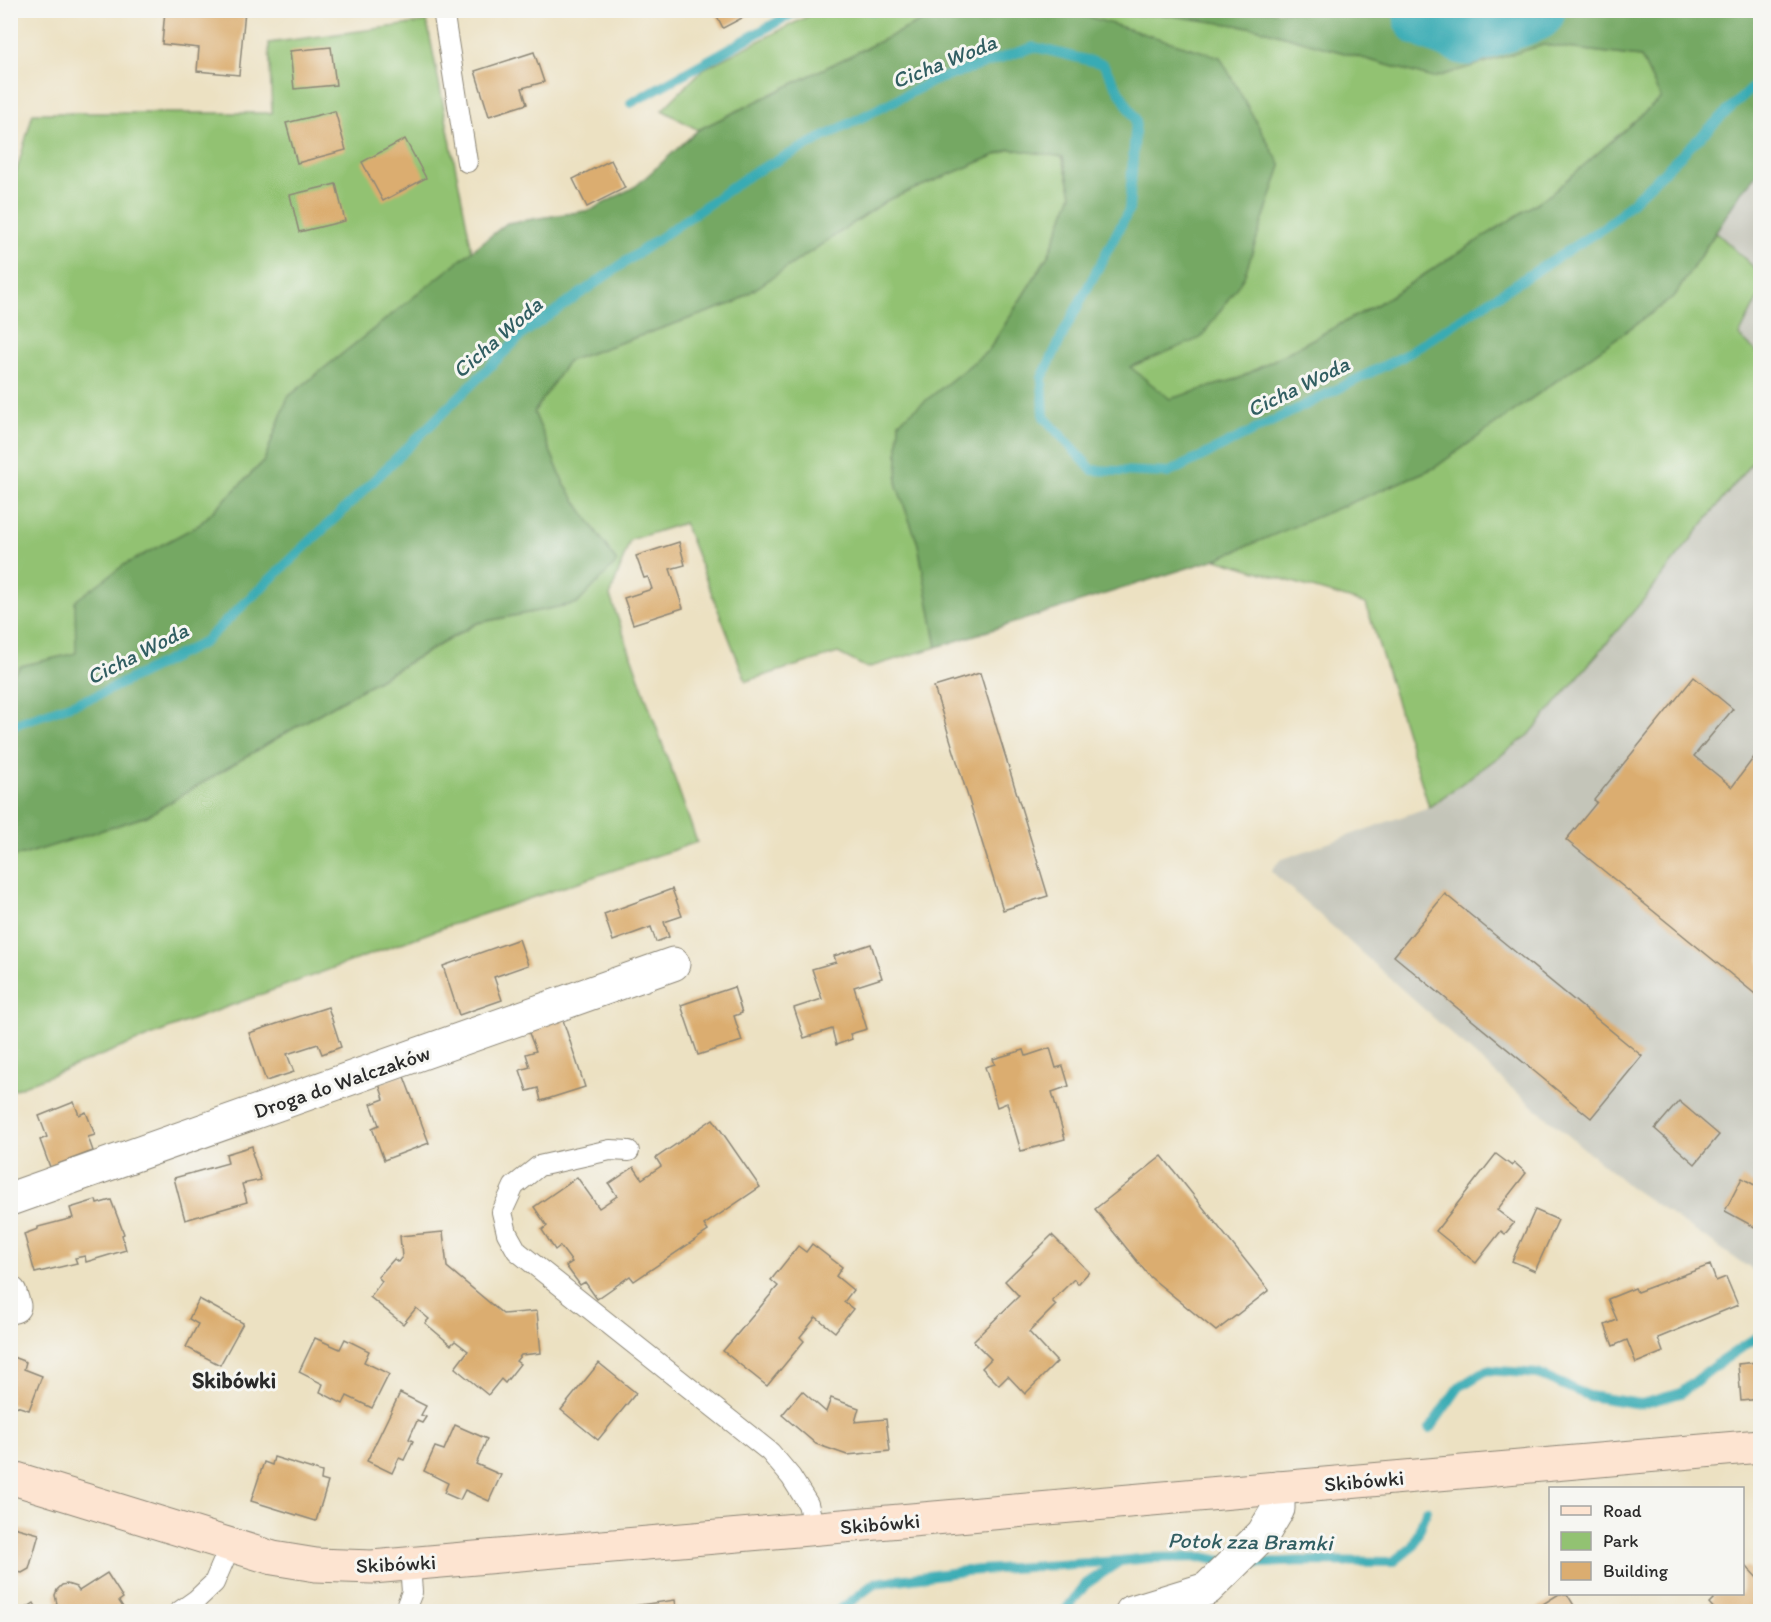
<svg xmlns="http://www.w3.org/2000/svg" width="1771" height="1622" viewBox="0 0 1771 1622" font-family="Itim,sans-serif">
	<rect width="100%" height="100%" fill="#f6f6f2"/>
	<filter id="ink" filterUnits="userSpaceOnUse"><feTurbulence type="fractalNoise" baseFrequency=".0167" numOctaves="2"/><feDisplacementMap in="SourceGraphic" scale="12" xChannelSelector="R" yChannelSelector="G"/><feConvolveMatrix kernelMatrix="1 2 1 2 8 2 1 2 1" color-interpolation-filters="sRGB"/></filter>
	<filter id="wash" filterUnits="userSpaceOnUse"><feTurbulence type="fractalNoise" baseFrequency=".008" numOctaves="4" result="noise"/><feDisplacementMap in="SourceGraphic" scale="24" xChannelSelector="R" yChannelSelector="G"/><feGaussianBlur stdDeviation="1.35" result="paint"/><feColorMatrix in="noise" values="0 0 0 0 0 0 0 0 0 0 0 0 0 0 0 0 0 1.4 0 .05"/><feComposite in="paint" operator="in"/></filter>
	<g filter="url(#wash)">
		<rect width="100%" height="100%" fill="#ece1c2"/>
		<g fill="#c4c5b9">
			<path d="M1760,170V273L1716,232L1741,192Z"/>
			<path d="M1760,294V355L1739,336Z"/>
			<path d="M1760,452V1275L1630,1187L1508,1085L1271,871L1280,860L1429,807L1529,735L1644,599Z"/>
		</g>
		<g fill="#92c272" stroke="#5e764e" stroke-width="1.5">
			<path d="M1103,10L1132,15L1165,14L1256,28L1433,78L1543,45L1641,57L1661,98L1551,194L1378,304L1240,378L1170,399L1130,367L1086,16L1018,11Z"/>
			<path d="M818,11H942L698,130L662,110L703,69Z"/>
			<path d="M427,22L472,251L288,397L264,461L199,525L124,565L77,653L21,666L11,677L10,194L33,113H272L269,43Z"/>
			<path d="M1010,149L1062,156L1072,194L1049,254L989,350L899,422L897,486L918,544L937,647L867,668L838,653L746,681L684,523L630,540L610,596L697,842L448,926L186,1022L11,1091V856L23,855L147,816L289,731L478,623L578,603L616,562L564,484L534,412L568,361L734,303L888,200Z"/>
			<path d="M1716,232L1760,273V294L1739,336L1760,355V452L1644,599L1529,735L1429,807L1366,604L1216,559L1434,468L1674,297Z"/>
		</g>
		<path fill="#75a864" stroke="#506a48" stroke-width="1.5" d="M1018,11L1086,16L1220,57L1281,166L1244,277L1201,338L1130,367L1170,399L1240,378L1378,304L1551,194L1661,98L1641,57L1543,45L1433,78L1256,28L1165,15H1132L1103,11H1760V170L1741,192L1674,297L1434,468L1216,559L937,647L918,544L897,486L899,422L989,350L1049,254L1072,194L1063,157L1010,149L888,200L734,303L568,361L534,412L564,484L617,562L578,603L477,623L289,731L147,816L23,855L11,856V677L21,666L76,653L75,601L124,565L199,525L264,461L288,397L507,223L591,210L636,186L698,130L942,11Z"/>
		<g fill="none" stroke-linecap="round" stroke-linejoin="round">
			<g stroke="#39abb4" stroke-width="10">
				<path d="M871,10H875"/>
				<path d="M1397,10L1425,17L1429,10"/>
				<path d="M631,103L799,10"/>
				<path d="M10,726L96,696L203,643L355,499L524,333L751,174L933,81L1034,47L1103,64L1136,120L1129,210L1065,330L1042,378L1044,417L1092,470L1168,473L1402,357L1609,224L1760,80"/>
				<path d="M1430,1428L1459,1387L1487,1370L1538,1374L1589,1396L1641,1404L1681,1393L1716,1365L1760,1335"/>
				<path d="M1244,1564L1301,1561L1393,1562L1413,1546L1427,1510"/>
				<path d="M837,1612L875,1583L965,1571L1120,1561"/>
				<path d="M1064,1612L1086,1584L1120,1561L1149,1558L1203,1557L1226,1562"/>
			</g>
			<path stroke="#39abb4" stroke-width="63" d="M1425,17L1467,34L1534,10"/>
		</g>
		<g id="blocks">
			<g fill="#dbad70">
				<path d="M165,10H245L239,75L197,71L199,48L162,44Z"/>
				<path d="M714,10H757L723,28Z"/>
				<path d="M331,47L336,85L294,89L290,51Z"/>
				<path d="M534,52L544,82L522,88L527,104L489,116L475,71Z"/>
				<path d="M335,111L346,150L297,163L286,123Z"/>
				<path d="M405,139L426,178L383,201L362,162Z"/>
				<path d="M611,160L625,188L587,207L573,179Z"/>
				<path d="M336,184L345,221L299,232L290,195Z"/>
				<path d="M679,542L685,565L670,569L683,608L633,624L624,598L652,589L648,577L644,578L636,556Z"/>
				<path d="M980,673L1048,896L1003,910L934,687Z"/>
				<path d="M1694,677L1733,709L1694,756L1732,787L1760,749V998L1566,840L1597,802L1594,800Z"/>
				<path d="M672,889L682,916L664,922L669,937L656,942L651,927L613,941L604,914Z"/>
				<path d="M1445,894L1642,1056L1591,1118L1394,956Z"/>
				<path d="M519,939L528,965L494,977L502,1000L459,1015L443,966Z"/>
				<path d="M871,944L882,978L854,987L867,1029L850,1034L852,1039L836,1045L832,1029L804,1038L794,1008L822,999L812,969L836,962L834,956Z"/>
				<path d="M734,987L742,1013L734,1016L742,1041L698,1055L681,1005Z"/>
				<path d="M328,1007L341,1047L322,1054L318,1044L287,1054L294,1072L266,1081L249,1033Z"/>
				<path d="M562,1017L585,1087L541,1101L538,1088L527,1091L520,1070L530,1067L526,1054L536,1051L527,1028Z"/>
				<path d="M1050,1048L1056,1068L1063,1066L1069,1086L1052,1092L1065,1139L1021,1151L1007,1103L997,1107L985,1067L995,1064L993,1059L1024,1050L1026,1056Z"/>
				<path d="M403,1074L429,1143L384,1160L372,1128L379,1125L371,1104L384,1099L379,1084Z"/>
				<path d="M1679,1101L1719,1135L1695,1164L1655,1129Z"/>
				<path d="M74,1102L79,1115L86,1112L95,1135L88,1137L93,1151L50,1167L40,1140L47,1137L39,1116Z"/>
				<path d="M713,1119L760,1187L704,1225L708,1231L634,1281L630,1276L597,1299L585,1282L580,1285L566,1266L572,1262L560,1246L555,1250L542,1230L547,1226L534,1207L577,1177L599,1208L617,1196L609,1184L634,1167L642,1179L661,1166L656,1158Z"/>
				<path d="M252,1146L253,1152L252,1153L261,1180L242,1184L247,1202L185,1220L174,1178L228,1163L226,1154Z"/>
				<path d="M1496,1154L1512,1166L1515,1163L1526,1173L1497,1210L1514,1223L1505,1234L1501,1231L1476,1263L1436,1231Z"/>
				<path d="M1162,1156L1269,1290L1216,1331L1149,1276L1095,1209Z"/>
				<path d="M1742,1178L1760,1188V1230L1725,1211Z"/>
				<path d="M96,1200L97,1204L111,1200L124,1234L122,1235L126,1250L86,1262L85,1256L75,1258L77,1263L35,1273L24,1234L38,1229V1227L73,1218L70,1208Z"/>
				<path d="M1535,1210L1558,1220L1535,1271L1512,1261Z"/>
				<path d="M443,1232L447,1267L503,1314L537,1311L541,1353L521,1355L516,1361L520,1364L505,1383L501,1379L488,1395L455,1368L468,1351L455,1341L451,1345L425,1323L429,1319L416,1308L403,1324L370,1297L382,1281L378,1277L394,1259L398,1262L402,1257L400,1236Z"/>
				<path d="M1052,1235L1089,1272L1078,1284L1074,1279L1052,1301L1056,1305L1029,1332L1057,1362L1025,1394L1008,1376L999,1385L982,1368L991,1359L973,1341L1019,1296L1005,1281Z"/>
				<path d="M812,1244L842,1267L836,1276L853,1290L844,1302L853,1309L835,1332L816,1317L800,1337L804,1341L767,1386L723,1351L778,1286L771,1280L798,1246L806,1252Z"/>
				<path d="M1710,1265L1716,1281L1726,1277L1738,1305L1658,1338L1663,1352L1636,1363L1627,1340L1613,1346L1605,1325L1617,1320L1608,1299L1635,1288L1637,1292Z"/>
				<path d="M199,1299L243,1323L220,1365L186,1347L198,1324L189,1319Z"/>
				<path d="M315,1338L340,1349L345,1339L369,1351L364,1362L389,1374L372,1408L347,1396L343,1404L320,1392L323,1384L299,1372Z"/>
				<path d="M1760,1350V1399L1741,1401L1738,1364L1757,1362L1755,1351Z"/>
				<path d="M10,1356L26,1362L24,1369L42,1376L29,1410L10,1404Z"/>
				<path d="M599,1363L636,1393L598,1440L561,1410Z"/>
				<path d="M802,1391L826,1412L831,1398L859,1408L855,1422L886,1419L890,1451L847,1455L816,1444L782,1415Z"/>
				<path d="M400,1393L426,1406L421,1415L426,1417L422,1423L417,1421L409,1439L413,1441L404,1460L399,1458L392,1473L367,1461Z"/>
				<path d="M455,1425L487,1439L476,1464L501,1475L489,1501L465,1490L460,1500L444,1493L448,1483L424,1471L435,1447L444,1450Z"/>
				<path d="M274,1457L322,1472L321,1480L328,1482L316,1521L251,1501L264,1462L272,1465Z"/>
				<path d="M10,1526L39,1534L29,1569L22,1573L10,1570Z"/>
				<path d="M1746,1566L1760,1581V1612H1717L1709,1603L1714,1598L1712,1596L1715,1594H1742V1570Z"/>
				<path d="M107,1573L123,1598L119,1601L126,1612H46L57,1604L55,1595L57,1590L62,1585L67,1584L76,1587L79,1591Z"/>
				<path d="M1559,1594H1567L1578,1612H1530Z"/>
				<path d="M675,1600L677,1612H605V1610Z"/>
				<path d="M34,1603L39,1612H20Z"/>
			</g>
		</g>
	</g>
	<g filter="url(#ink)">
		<use href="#blocks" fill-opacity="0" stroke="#8c8676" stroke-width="1.5"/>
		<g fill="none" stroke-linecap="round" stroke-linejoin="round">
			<defs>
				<g id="service">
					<path d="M443,10L467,162"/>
					<path d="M629,1151L610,1150L539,1166L514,1186L502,1212L507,1233L517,1251L770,1452L791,1477L808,1504L814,1529"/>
					<path d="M179,1612L196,1600L214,1583L230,1546"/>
					<path d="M404,1612L412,1592L410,1565"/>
				</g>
				<g id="minor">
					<path d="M10,1199L673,964"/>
					<path d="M10,1293L14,1306L10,1307"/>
					<path d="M1132,1612L1207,1589L1263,1534L1278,1509V1488"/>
				</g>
				<path id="secondary" d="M10,1477L273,1558L316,1565L372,1567L1760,1446"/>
			</defs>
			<use href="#service" stroke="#8c8676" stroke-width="22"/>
			<use href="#minor" stroke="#8c8676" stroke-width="35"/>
			<use href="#secondary" stroke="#8c8676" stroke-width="35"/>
			<use href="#service" stroke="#fff" stroke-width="20"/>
			<use href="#minor" stroke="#fff" stroke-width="33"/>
			<use href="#secondary" stroke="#fde4d1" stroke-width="33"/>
		</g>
	</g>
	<g text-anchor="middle" stroke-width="6" stroke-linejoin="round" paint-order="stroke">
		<g font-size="21" fill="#2b2b2b" stroke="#f6f6f2">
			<text transform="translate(342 1082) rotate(-19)" y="7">Droga do Walczaków</text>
			<text transform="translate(1364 1481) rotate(-5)" y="7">Skibówki</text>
			<text transform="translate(880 1524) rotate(-5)" y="7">Skibówki</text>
			<text transform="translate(396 1564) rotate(-3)" y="7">Skibówki</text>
		</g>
		<g font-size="22" font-style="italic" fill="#315e62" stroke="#f6f6f2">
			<text transform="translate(944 61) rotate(-22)" y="8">Cicha Woda</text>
			<text transform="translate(497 337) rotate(-41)" y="8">Cicha Woda</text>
			<text transform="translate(1298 386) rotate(-26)" y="8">Cicha Woda</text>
			<text transform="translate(137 653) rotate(-27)" y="8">Cicha Woda</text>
			<text transform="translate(1250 1541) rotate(1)" y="8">Potok zza Bramki</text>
		</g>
		<g font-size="22" font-weight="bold" fill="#2b2b2b" stroke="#f6f6f2">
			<text x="234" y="1388">Skibówki</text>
		</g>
	</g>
	<rect width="1771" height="1622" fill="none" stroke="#f6f6f2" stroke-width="36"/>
	<rect x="1549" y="1487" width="195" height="108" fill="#f6f6f2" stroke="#a5a5a2" stroke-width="1.5"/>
	<rect x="1561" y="1506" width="30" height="9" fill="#fde4d1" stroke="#a5a5a2" stroke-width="1.5"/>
	<text x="1603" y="1517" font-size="18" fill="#2b2b2b">Road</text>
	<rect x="1561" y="1532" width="30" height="18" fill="#92c272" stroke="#a5a5a2" stroke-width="1.5"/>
	<text x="1603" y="1547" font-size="18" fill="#2b2b2b">Park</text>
	<rect x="1561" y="1562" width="30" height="18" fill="#dbad70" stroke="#a5a5a2" stroke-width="1.5"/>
	<text x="1603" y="1577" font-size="18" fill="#2b2b2b">Building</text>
</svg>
